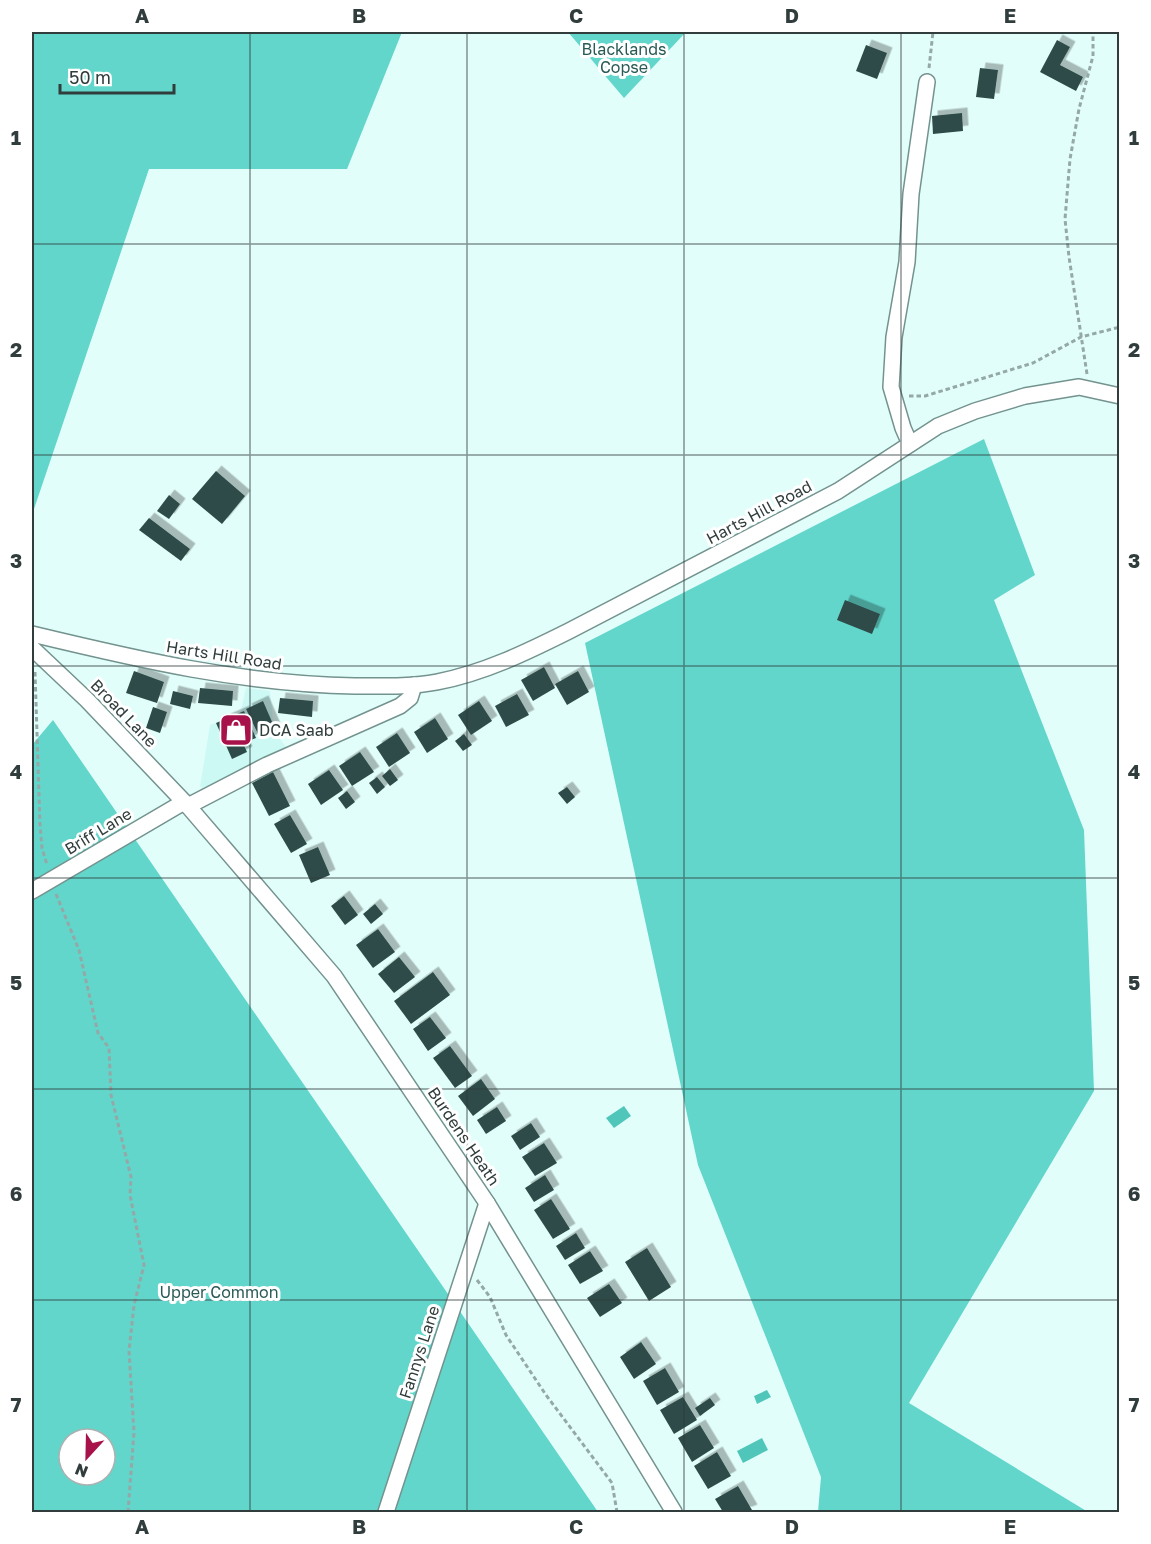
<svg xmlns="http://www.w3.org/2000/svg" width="1151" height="1544" viewBox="0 0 1151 1544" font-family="'Golos Text',sans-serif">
	<defs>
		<filter id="shadow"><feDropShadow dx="5.5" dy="-5.5" stdDeviation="0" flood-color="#0004"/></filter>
	</defs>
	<rect width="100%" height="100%" fill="#e2fefa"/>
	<path fill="#ccf9f4" d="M246,688L270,691L274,731L286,747L264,757L266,762L201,792L202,786L200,787L210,725L216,723L218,726L220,719L230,717L241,711Z"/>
	<g fill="#62d6cb" fill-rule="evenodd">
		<path d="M32,32H402L347,169H149L34,509L32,506Z"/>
		<path d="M568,32H686L624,98Z"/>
		<path d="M984,439L1035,575L994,600L1084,830L1094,1091L909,1403L1088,1512H818L821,1477L698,1165L585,643Z"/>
		<path d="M53,720L598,1512H32V745ZM69,1439H105V1475H69Z"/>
	</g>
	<g fill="#50c6bb">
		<path d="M624,1106L631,1116L614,1128L606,1118Z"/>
		<path d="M767,1390L771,1397L757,1404L754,1396Z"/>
		<path d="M762,1438L768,1450L743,1463L737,1451Z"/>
	</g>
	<g fill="#2e4c48" filter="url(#shadow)">
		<path d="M1057,40L1070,47L1060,65L1083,77L1076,91L1040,72Z"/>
		<path d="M866,45L887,53L877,79L856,71Z"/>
		<path d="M980,68L998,70L994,99L976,97Z"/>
		<path d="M962,113L963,131L933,134L932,116Z"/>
		<path d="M216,471L245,496L222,524L192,499Z"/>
		<path d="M169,495L180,504L169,519L157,511Z"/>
		<path d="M149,518L190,549L181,561L139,530Z"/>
		<path d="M845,600L880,614L872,634L837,620Z"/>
		<path d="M544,667L555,688L533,701L521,680Z"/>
		<path d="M134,671L164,682L157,703L126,693Z"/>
		<path d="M578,671L589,692L567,705L555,684Z"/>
		<path d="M200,688L233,691L232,706L198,703Z"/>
		<path d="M173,691L193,696L190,709L170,704Z"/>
		<path d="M517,694L529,715L506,727L495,706Z"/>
		<path d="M280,698L313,701L312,717L278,713Z"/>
		<path d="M263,701L276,731L260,738L246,709Z"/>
		<path d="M479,701L492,721L471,735L458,715Z"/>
		<path d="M153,707L167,712L160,733L146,728Z"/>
		<path d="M244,711L256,738L243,743L247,752L232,759L216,723Z"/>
		<path d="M435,718L448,739L427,753L414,732Z"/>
		<path d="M397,733L410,753L389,767L376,747Z"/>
		<path d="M464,734L472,745L463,751L455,741Z"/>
		<path d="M360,752L374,772L352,786L339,766Z"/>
		<path d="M390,769L398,780L390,786L382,776Z"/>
		<path d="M329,770L343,790L321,805L308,784Z"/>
		<path d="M273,772L290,806L269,816L252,783Z"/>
		<path d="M377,777L385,787L377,794L369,783Z"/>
		<path d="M567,787L575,797L567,804L558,793Z"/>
		<path d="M347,791L355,802L346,809L338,798Z"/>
		<path d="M290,815L307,844L291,853L274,824Z"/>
		<path d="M318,847L330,875L311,883L299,855Z"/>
		<path d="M344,896L358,915L345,925L331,906Z"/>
		<path d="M375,904L383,914L371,924L363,914Z"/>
		<path d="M378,929L395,952L373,968L356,945Z"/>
		<path d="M399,957L415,977L394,993L378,974Z"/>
		<path d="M433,972L450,995L411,1024L394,1001Z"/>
		<path d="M430,1017L446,1038L428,1051L413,1029Z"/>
		<path d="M450,1046L472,1076L455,1088L433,1058Z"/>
		<path d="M481,1079L495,1099L473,1116L458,1096Z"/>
		<path d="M497,1107L506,1121L486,1134L477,1120Z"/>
		<path d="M531,1123L540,1137L520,1150L511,1136Z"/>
		<path d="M544,1143L557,1163L535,1176L522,1157Z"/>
		<path d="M545,1175L554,1190L534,1202L525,1188Z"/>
		<path d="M551,1199L570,1229L553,1239L534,1210Z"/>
		<path d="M576,1233L585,1248L565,1260L556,1246Z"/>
		<path d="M647,1248L671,1287L649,1301L625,1262Z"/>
		<path d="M590,1251L603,1271L580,1284L568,1265Z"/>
		<path d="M609,1284L622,1303L600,1317L587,1298Z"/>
		<path d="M641,1342L656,1364L634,1379L620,1357Z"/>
		<path d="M665,1368L679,1392L657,1405L643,1381Z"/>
		<path d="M683,1397L697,1420L674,1434L660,1410Z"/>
		<path d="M710,1398L715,1405L700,1416L695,1408Z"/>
		<path d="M700,1425L714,1448L692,1462L678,1438Z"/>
		<path d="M717,1452L731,1476L708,1489L694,1466Z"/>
		<path d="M738,1486L752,1510L747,1512H723L715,1499Z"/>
	</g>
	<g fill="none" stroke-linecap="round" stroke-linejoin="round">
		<defs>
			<g id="minor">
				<path d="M910,444L903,428L891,387L894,337L907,262L911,194L927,82"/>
				<path d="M32,634C140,660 243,684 355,686C382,686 411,687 437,682C484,673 527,652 569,631L838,491L938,426L975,411L1025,396L1079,387L1120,396"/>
				<path d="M32,648L87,700L188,806L334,976L487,1203L674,1512"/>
				<path d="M188,806L267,765L400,706L410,698L414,685"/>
				<path d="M32,891L184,802"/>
				<path d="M386,1512L487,1203"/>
			</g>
		</defs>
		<use href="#minor" stroke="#73938f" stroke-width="18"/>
		<g stroke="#94a9a7" stroke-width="3" stroke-dasharray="4.5 3" stroke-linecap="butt">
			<path d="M929,68L933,32"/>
			<path d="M1087,374L1069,257L1065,219L1070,159L1079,109L1093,56V32"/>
			<path d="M909,396H925L1033,363L1081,337L1120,327"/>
			<path d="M35,672L40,825L42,848L47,865"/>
			<path d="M56,894L79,950L98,1033L109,1048L111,1095L131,1177L130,1195L144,1265L134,1305L129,1351L134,1432L128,1512"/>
			<path d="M477,1280L490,1297L506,1335L546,1395L612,1483L617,1512"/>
		</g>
		<use href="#minor" stroke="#fff" stroke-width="15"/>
	</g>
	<path fill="none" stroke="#303d3c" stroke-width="1.5" stroke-opacity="0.55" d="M250,32V1512M467,32V1512M684,32V1512M901,32V1512M32,244H1120M32,455H1120M32,666H1120M32,878H1120M32,1089H1120M32,1300H1120"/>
	<defs>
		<symbol id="shop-square" viewBox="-11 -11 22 22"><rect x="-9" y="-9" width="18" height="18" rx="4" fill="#a7124a" stroke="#fff"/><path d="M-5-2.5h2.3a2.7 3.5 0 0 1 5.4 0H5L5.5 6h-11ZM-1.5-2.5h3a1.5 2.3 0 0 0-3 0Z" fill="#fff"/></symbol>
	</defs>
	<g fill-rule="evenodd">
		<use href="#shop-square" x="217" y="711" width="38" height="38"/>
	</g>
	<g text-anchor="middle" stroke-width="6" stroke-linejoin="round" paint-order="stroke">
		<g font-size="16" fill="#295b56" stroke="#fff">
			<text x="624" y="55">Blacklands<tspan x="624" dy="18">Copse</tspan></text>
			<text x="219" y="1298">Upper Common</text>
		</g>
		<g font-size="16" fill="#303d3c" stroke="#fff">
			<text transform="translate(759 512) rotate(-28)" y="6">Harts Hill Road</text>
			<text transform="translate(224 655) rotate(9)" y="6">Harts Hill Road</text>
			<text transform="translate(124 713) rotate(46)" y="6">Broad Lane</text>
			<text transform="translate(98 831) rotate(-31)" y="6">Briff Lane</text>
			<text transform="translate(464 1136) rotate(56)" y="6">Burdens Heath</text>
			<text transform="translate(419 1352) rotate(-72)" y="6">Fannys Lane</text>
		</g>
		<g font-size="16" fill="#303d3c" stroke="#fff" text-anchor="start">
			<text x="259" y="736">DCA Saab</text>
		</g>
	</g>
	<rect width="1151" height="1544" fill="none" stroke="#ffffff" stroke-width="66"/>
	<g transform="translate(87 1457) rotate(202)"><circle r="28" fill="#ffffff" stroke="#acb1b1" stroke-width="1.5"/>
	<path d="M0-4.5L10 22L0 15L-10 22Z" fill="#a7124a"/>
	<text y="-9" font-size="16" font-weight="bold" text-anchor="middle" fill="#303d3c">N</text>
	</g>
	<path d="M60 84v9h114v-9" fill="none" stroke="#303d3c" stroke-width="3"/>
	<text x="69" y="84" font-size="18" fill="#303d3c" stroke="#ffffff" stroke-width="4.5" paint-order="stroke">50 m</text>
	<rect x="33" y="33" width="1085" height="1478" fill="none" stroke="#303d3c" stroke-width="2"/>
	<g font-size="20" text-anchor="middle" font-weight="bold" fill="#303d3c">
		<text x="142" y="23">A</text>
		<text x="359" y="23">B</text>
		<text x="576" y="23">C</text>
		<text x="792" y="23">D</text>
		<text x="1010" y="23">E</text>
		<text x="16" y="145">1</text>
		<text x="1134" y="145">1</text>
		<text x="16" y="357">2</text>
		<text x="1134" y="357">2</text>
		<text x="16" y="568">3</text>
		<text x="1134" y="568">3</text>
		<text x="16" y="779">4</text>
		<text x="1134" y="779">4</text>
		<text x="16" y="990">5</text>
		<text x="1134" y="990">5</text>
		<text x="16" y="1201">6</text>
		<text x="1134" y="1201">6</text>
		<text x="16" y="1412">7</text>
		<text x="1134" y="1412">7</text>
		<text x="142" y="1534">A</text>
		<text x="359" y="1534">B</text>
		<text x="576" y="1534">C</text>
		<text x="792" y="1534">D</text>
		<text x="1010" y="1534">E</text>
	</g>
</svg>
